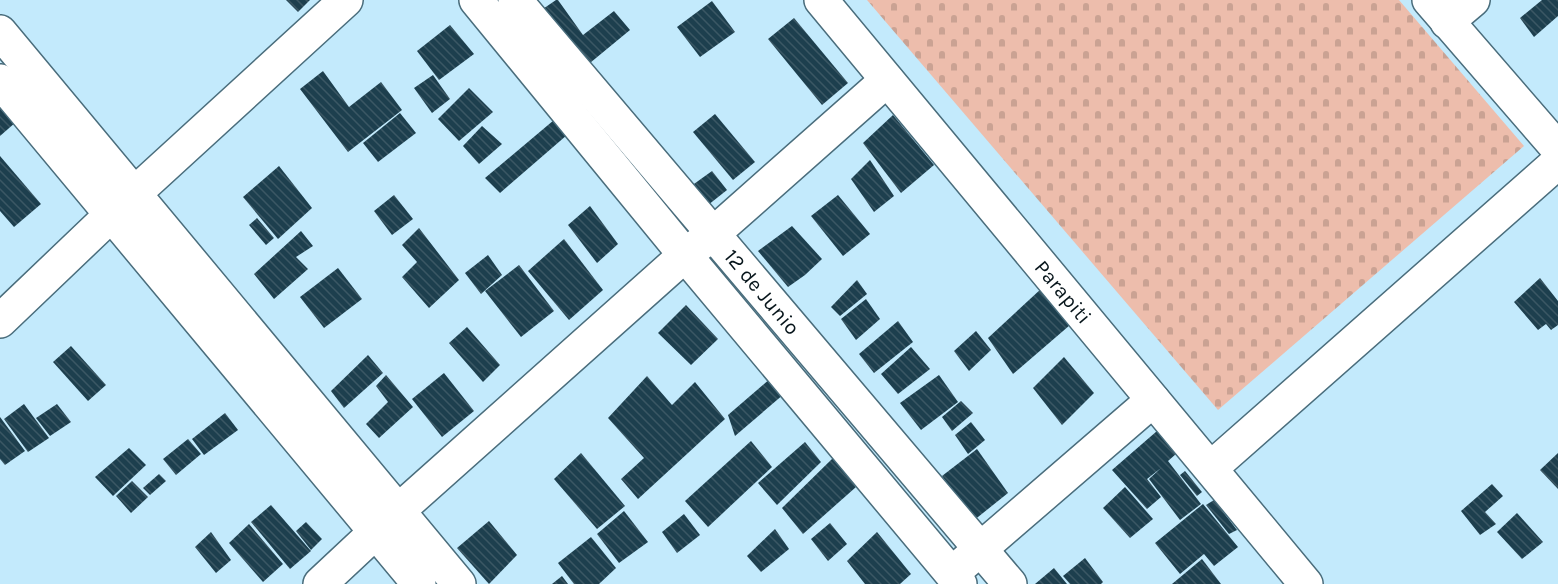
<svg xmlns="http://www.w3.org/2000/svg" width="1558" height="584" viewBox="0 0 1558 584" font-family="Karla,sans-serif">
	<defs>
		<pattern id="cemetery-stones" width="16" height="16" patternUnits="userSpaceOnUse" patternTransform="scale(1.5)"><rect width="16" height="16" fill="#edbdac"/><path d="M2 7V4a2 2 0 0 1 4 0v3zM10 15v-3a2 2 0 0 1 4 0v3z" fill="#caa293"/></pattern>
		<pattern id="building-back-hatch" width="6" height="6" patternUnits="userSpaceOnUse" patternTransform="scale(1.5)"><rect width="6" height="6" fill="#1d3f4e"/><path d="M-1 5l2 2M0 0l6 6M5-1l2 2" fill="none" stroke="#3b5764"/></pattern>
	</defs>
	<rect width="100%" height="100%" fill="#c3eafc"/>
	<path fill="url(#cemetery-stones)" d="M867,0H1399L1524,146L1218,410Z"/>
	<g fill="url(#building-back-hatch)">
		<path d="M286,0H310L298,12Z"/>
		<path d="M556,0H558L583,35L614,11L630,30L579,72L537,13Z"/>
		<path d="M1542,0H1558V16L1534,37L1520,18Z"/>
		<path d="M712,1L735,32L700,57L677,27Z"/>
		<path d="M794,18L848,83L822,105L768,39Z"/>
		<path d="M450,25L474,54L439,80L417,51Z"/>
		<path d="M323,71L349,107L381,82L402,110L348,152L300,89Z"/>
		<path d="M433,75L450,99L432,113L414,88Z"/>
		<path d="M469,88L493,112L459,141L438,119Z"/>
		<path d="M0,102L16,122L0,136Z"/>
		<path d="M400,113L416,133L378,162L363,143Z"/>
		<path d="M715,114L755,162L733,180L693,132Z"/>
		<path d="M893,115L934,165L901,193L863,143Z"/>
		<path d="M554,120L567,135L500,193L485,178Z"/>
		<path d="M482,126L502,144L479,164L463,146Z"/>
		<path d="M0,156L41,204L14,227L0,211Z"/>
		<path d="M870,160L894,196L874,212L851,179Z"/>
		<path d="M279,166L312,208L278,239L243,197Z"/>
		<path d="M712,171L727,190L703,209L687,189Z"/>
		<path d="M394,195L413,219L392,235L374,211Z"/>
		<path d="M838,195L870,234L843,256L811,216Z"/>
		<path d="M590,206L618,244L597,263L568,225Z"/>
		<path d="M257,218L274,238L266,245L249,225Z"/>
		<path d="M792,226L822,259L805,275L788,287L758,251Z"/>
		<path d="M419,228L459,280L429,308L402,277L417,262L402,245Z"/>
		<path d="M301,231L313,246L296,257L308,269L274,299L254,274Z"/>
		<path d="M564,239L603,290L569,320L528,271Z"/>
		<path d="M488,255L502,275L481,294L465,273Z"/>
		<path d="M519,265L554,311L521,337L485,291Z"/>
		<path d="M338,268L362,299L324,328L300,297Z"/>
		<path d="M1540,278L1558,301V325L1551,330L1546,324L1538,330L1514,302Z"/>
		<path d="M857,280L867,294L840,316L831,307Z"/>
		<path d="M1042,288L1070,325L1013,374L988,338Z"/>
		<path d="M866,299L880,319L856,340L841,319Z"/>
		<path d="M686,305L718,339L691,365L658,333Z"/>
		<path d="M898,321L913,342L874,373L859,354Z"/>
		<path d="M467,327L500,365L483,382L449,343Z"/>
		<path d="M976,331L991,350L969,371L954,351Z"/>
		<path d="M71,346L106,385L88,401L53,362Z"/>
		<path d="M911,347L930,369L898,394L881,374Z"/>
		<path d="M368,355L383,373L344,408L331,391Z"/>
		<path d="M1064,357L1094,393L1062,425L1033,388Z"/>
		<path d="M778,372L791,388L735,436L728,415Z"/>
		<path d="M444,373L474,411L442,437L412,399Z"/>
		<path d="M386,375L413,407L379,438L366,424L388,402L376,386Z"/>
		<path d="M939,375L958,402L921,430L900,403Z"/>
		<path d="M647,376L672,405L695,382L725,419L638,499L621,479L644,458L608,418Z"/>
		<path d="M961,401L973,413L952,431L942,417Z"/>
		<path d="M24,404L49,438L28,452L4,419Z"/>
		<path d="M57,404L71,422L50,436L36,418Z"/>
		<path d="M225,413L238,430L204,455L192,439Z"/>
		<path d="M0,417L25,451L5,465L0,459Z"/>
		<path d="M971,422L985,440L968,454L955,435Z"/>
		<path d="M1157,431L1176,454L1168,461L1201,504L1180,520L1149,479L1161,468L1147,479L1161,497L1147,509L1112,470Z"/>
		<path d="M188,439L201,454L176,475L163,459Z"/>
		<path d="M751,441L772,467L708,527L685,501Z"/>
		<path d="M805,442L821,462L777,505L758,483Z"/>
		<path d="M129,448L146,465L113,496L95,477Z"/>
		<path d="M977,449L1008,493L973,521L942,476Z"/>
		<path d="M581,453L625,506L597,529L554,479Z"/>
		<path d="M1558,453V489L1540,470Z"/>
		<path d="M833,458L856,487L803,534L782,508Z"/>
		<path d="M1185,471L1202,492L1197,496L1180,475Z"/>
		<path d="M159,474L166,481L150,495L143,488Z"/>
		<path d="M132,481L148,497L131,513L116,496Z"/>
		<path d="M1492,484L1503,496L1485,512L1496,524L1480,535L1461,511Z"/>
		<path d="M1125,487L1153,519L1130,538L1103,508Z"/>
		<path d="M1214,500L1237,530L1229,534L1206,505Z"/>
		<path d="M1203,504L1238,547L1214,566L1204,554L1180,574L1155,543Z"/>
		<path d="M271,505L311,551L290,569L251,522Z"/>
		<path d="M624,511L648,542L619,563L597,534Z"/>
		<path d="M1517,513L1543,542L1522,559L1497,532Z"/>
		<path d="M684,514L700,535L677,553L662,532Z"/>
		<path d="M489,521L517,555L489,584L457,548Z"/>
		<path d="M306,522L322,539L311,550L296,531Z"/>
		<path d="M830,523L847,544L828,561L811,539Z"/>
		<path d="M249,524L283,564L263,582L229,543Z"/>
		<path d="M775,529L789,549L761,572L747,556Z"/>
		<path d="M211,532L231,560L216,573L195,547Z"/>
		<path d="M877,532L911,574L900,584H865L847,561Z"/>
		<path d="M591,537L616,568L599,584H574L558,563Z"/>
		<path d="M1085,558L1103,582L1101,584H1070L1063,576Z"/>
		<path d="M1202,559L1221,584H1172Z"/>
		<path d="M1054,568L1067,584H1035Z"/>
		<path d="M562,576L568,584H552Z"/>
	</g>
	<g fill="none" stroke-linecap="round" stroke-linejoin="round">
		<defs>
			<g id="minor">
				<path d="M476,0L685,255L960,584"/>
				<path d="M515,0L1010,584"/>
				<path d="M821,0L1306,584"/>
				<path d="M1429,0L1558,149"/>
				<path d="M1447,22L1473,0"/>
				<path d="M0,32L459,584"/>
				<path d="M0,81L419,584"/>
				<path d="M0,321L111,215L346,0"/>
				<path d="M1211,468L1558,162"/>
				<path d="M963,564L1153,400"/>
				<path d="M320,584L398,511L685,255L713,234L887,80"/>
			</g>
		</defs>
		<use href="#minor" stroke="#4a6d7c" stroke-width="36"/>
		<use href="#minor" stroke="#fff" stroke-width="33"/>
	</g>
	<g text-anchor="middle" stroke-width="6" stroke-linejoin="round" paint-order="stroke">
		<g font-size="21" fill="#07151b" stroke="#fff">
			<text transform="translate(762 292) rotate(50)" y="7">12 de Junio</text>
			<text transform="translate(1063 292) rotate(50)" y="7">Parapiti</text>
		</g>
	</g>
</svg>
